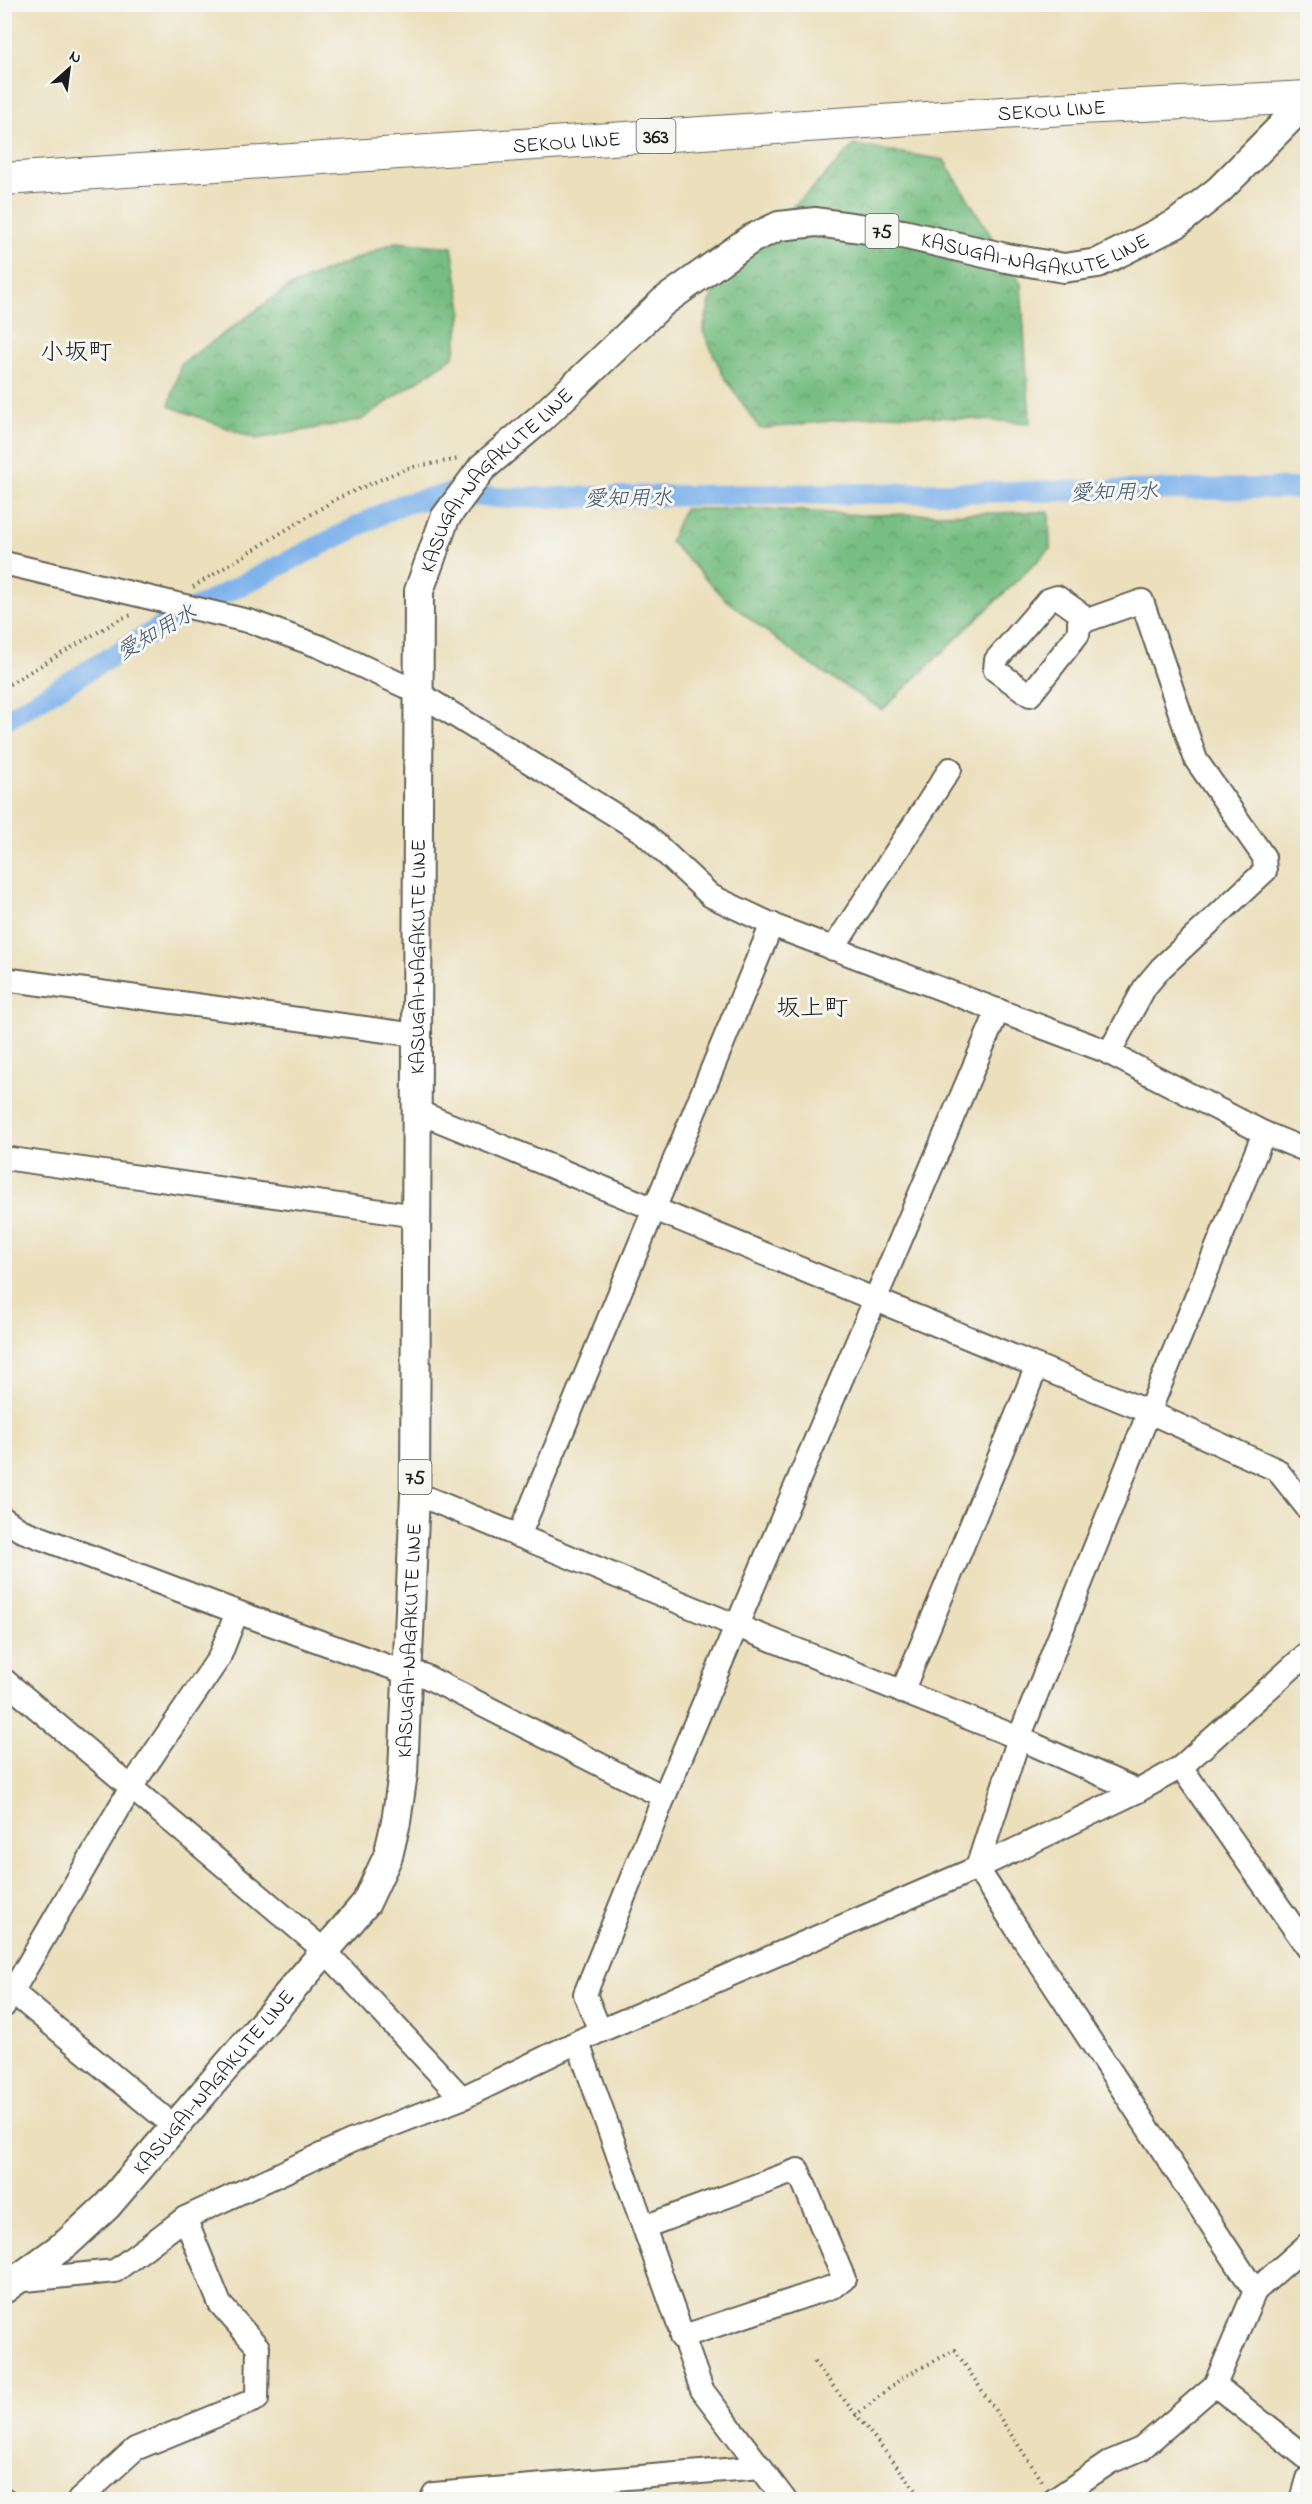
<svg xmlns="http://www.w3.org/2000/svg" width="1312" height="2504" viewBox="0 0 1312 2504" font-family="'Indie Flower','Klee One',sans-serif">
	<defs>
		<pattern id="forest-crowns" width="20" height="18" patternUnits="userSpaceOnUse" patternTransform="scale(1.5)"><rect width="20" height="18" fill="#78be83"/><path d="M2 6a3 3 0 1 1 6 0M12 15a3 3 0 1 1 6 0" fill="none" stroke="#629a6a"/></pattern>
	</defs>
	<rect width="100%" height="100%" fill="#f6f6f2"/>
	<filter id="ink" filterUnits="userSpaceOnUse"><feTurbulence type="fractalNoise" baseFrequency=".0167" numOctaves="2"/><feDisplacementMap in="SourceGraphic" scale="12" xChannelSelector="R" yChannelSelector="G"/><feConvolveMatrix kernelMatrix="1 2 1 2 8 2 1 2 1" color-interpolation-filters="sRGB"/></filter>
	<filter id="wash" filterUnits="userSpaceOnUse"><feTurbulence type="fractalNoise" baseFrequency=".008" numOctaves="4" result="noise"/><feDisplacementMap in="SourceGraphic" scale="24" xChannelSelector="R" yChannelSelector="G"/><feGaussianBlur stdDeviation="1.35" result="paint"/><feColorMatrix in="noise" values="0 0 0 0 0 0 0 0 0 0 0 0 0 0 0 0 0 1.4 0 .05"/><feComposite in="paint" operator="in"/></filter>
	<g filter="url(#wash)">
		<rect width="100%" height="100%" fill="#ebdfbc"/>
		<g fill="url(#forest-crowns)" stroke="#4a6d50" stroke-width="1.5">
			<path d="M854,145L944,160L1021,284L1030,423L891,414L760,429L723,375L703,331L717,274L811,190Z"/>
			<path d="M395,242L452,247L462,310L454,356L361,420L256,439L169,406L181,364L289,287Z"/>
			<path d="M684,509H766L861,515L1049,512L1050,549L882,710L802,659L726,600L670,541Z"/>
		</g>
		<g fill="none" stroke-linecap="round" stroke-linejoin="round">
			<path stroke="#7fb3ec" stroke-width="21" d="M4,721L174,619L400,505L448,494L505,498L1308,488"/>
		</g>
	</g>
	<g filter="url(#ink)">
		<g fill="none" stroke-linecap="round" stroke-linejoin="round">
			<defs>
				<g id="minor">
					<path d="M4,563L252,622L321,647L417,692L644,833L711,896L777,927L1103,1050L1264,1133L1308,1151"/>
					<path d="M1057,597L1081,614L1078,634L1030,695L995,670L996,660L1048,600Z"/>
					<path d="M1079,623L1142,601L1196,760L1264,857L1265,871L1161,968L1145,987L1109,1053"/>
					<path d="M833,949L950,769"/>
					<path d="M4,979L416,1035"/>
					<path d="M416,1111L1149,1412L1277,1470L1308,1509"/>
					<path d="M4,1158L417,1216"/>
					<path d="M415,1493L737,1626L1019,1738L1138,1791"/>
					<path d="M4,1519L20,1530L237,1612L407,1673L423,1675L664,1797"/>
					<path d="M519,1536L772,924"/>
					<path d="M4,1680L326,1952L462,2098"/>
					<path d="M902,1692L1037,1366"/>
					<path d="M1181,1767L1308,1948"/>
					<path d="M977,1868L1019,1738L1149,1412L1264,1133"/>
					<path d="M977,1868L1255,2291"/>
					<path d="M4,1985L175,2127"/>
					<path d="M4,2006L132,1786L219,1658L237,1612"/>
					<path d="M600,2031L585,1994L664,1797L998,1010"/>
					<path d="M578,2043L702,2390L785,2500"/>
					<path d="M644,2227L798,2170L844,2279L835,2286L681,2337"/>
					<path d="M15,2281L115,2271L185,2218L351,2141L462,2098L600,2031L977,1868L1138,1791L1181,1767L1308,1653"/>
					<path d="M1215,2385L1308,2459"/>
					<path d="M4,2499L5,2500"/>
					<path d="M79,2500L135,2449L257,2399L258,2347L220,2304L185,2218"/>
					<path d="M431,2500L434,2494L761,2467"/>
					<path d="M1054,2500L1110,2462L1141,2449L1215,2385L1255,2291L1308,2244"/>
					<path d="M1302,2500L1308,2479"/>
				</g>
				<g id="major">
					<path id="s1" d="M4,2289L67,2243L107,2206L366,1903L388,1856L396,1822L403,1773L415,1493L419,591L445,518L482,468L540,419L663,302L751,239L779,226L816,222L903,234L1006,258L1064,268L1098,263L1176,224L1219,190L1308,100"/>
				</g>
				<g id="highway">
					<path id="s2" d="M4,179L1079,108L1308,97"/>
				</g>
			</defs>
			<use href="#minor" stroke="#646054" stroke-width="26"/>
			<use href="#major" stroke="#646054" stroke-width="32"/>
			<use href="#highway" stroke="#646054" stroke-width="34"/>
			<g stroke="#646054" stroke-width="4" stroke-dasharray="1.5 4.5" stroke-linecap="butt">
				<path d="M193,587L338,498L407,468L459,459"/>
				<path d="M4,687L122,618L132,615"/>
				<path d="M814,2362L924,2500"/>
				<path d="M855,2416L902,2378L955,2350L1044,2484"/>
			</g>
			<use href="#minor" stroke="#fff" stroke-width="22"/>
			<use href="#major" stroke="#fff" stroke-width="28"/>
			<use href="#highway" stroke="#fff" stroke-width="32"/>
		</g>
	</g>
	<g text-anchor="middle" stroke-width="6" stroke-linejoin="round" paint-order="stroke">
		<g fill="#f6f6f2" stroke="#5d5d5c" stroke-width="1.5">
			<rect x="636.5" y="119" width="39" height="34" rx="4.5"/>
			<rect x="865.5" y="214" width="33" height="34" rx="4.5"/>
			<rect x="398.5" y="1460" width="33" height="34" rx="4.5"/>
		</g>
		<g font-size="20" font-weight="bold" fill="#1c1c1c">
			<text x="656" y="143">363</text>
			<text x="882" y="238">75</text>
			<text x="415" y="1484">75</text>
		</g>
		<g font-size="21" fill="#1c1c1c" stroke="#f6f6f2">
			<text dy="7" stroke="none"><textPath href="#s2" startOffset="1050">SEKOU LINE</textPath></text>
			<text dy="7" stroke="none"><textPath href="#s2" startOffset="564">SEKOU LINE</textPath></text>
			<text dy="7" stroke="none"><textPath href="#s1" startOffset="2636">KASUGAI-NAGAKUTE LINE</textPath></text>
			<text dy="7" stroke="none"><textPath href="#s1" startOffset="1988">KASUGAI-NAGAKUTE LINE</textPath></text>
			<text dy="7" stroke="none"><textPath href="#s1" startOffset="1484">KASUGAI-NAGAKUTE LINE</textPath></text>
			<text dy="7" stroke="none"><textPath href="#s1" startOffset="800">KASUGAI-NAGAKUTE LINE</textPath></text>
			<text dy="7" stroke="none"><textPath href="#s1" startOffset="296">KASUGAI-NAGAKUTE LINE</textPath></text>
		</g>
		<g font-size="22" font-style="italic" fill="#44586f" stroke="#f6f6f2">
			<text transform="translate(1114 491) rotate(-1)" y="8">愛知用水</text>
			<text transform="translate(628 497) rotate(-1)" y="8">愛知用水</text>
			<text transform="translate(156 631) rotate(-30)" y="8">愛知用水</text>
		</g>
		<g font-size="24" fill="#1c1c1c" stroke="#f6f6f2">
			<text x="76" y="359">小坂町</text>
			<text x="812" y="1015">坂上町</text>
		</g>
	</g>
	<rect width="1312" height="2504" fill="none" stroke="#f6f6f2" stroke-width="24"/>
	<g transform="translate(69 69) rotate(28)" stroke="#f6f6f2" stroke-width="4.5" paint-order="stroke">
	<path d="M0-4.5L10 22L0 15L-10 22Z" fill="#1c1c1c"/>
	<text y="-9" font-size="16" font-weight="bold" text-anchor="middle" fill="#1c1c1c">N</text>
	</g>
</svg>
